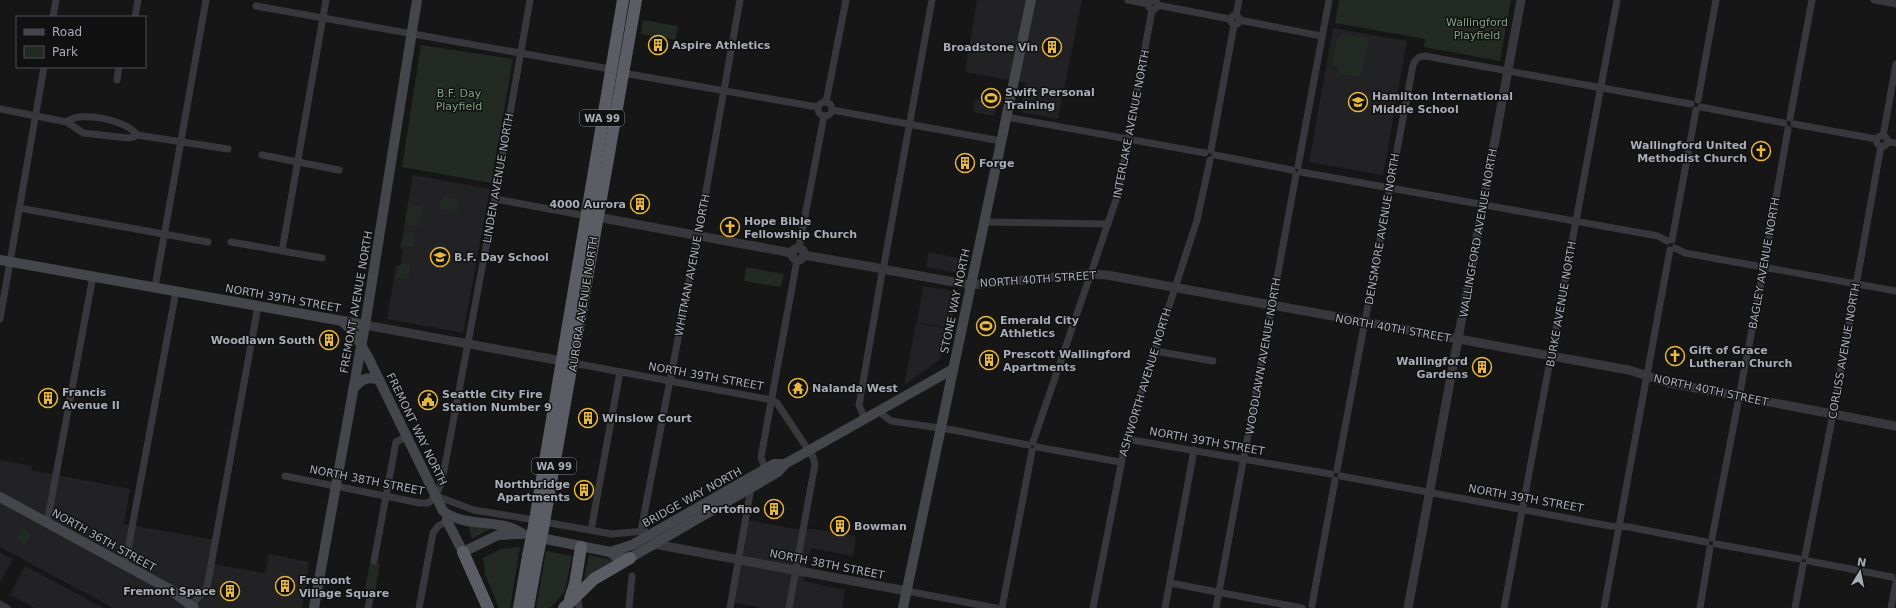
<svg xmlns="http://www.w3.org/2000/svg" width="1896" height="608" viewBox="0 0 1896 608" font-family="'DejaVu Sans',sans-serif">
	<rect width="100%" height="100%" fill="#161617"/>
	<g fill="#222224">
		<path d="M977,0H1082L1058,119L1021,112L1026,83L965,72Z"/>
		<path d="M1333,28L1407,41L1383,175L1309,162Z"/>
		<path d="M975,99L997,103L994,116L973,112Z"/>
		<path d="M413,175L490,189L463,333L387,319L396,265L400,266L403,249L400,248Z"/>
		<path d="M929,252L962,259L959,273L926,267Z"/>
		<path d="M923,286L957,292L950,328L917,322Z"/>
		<path d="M916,323L950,329L945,349L938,361L904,385Z"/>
		<path d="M0,460L32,466L31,470L130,489L124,524L215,540L212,564L265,573L269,554L309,562L302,608H113L0,547Z"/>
		<path d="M742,519L796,529H814L856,536L853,556L811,548L803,581L845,590L842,608H761L728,601Z"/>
		<path d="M0,552L13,559L0,583Z"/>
		<path d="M25,566L57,583L103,608H35L10,595Z"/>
	</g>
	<g fill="#222a23">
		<path d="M1339,0H1511L1500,61L1424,47L1425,39L1335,23Z"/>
		<path d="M643,20L678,26L675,40L641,34Z"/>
		<path d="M1344,34L1369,38L1361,77L1341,74L1340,76L1337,75L1338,66L1332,65L1337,38Z"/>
		<path d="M421,45L513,59L491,183L402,167Z"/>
		<path d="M442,197L460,200L458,212L440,209L439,207Z"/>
		<path d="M409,204L422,206L418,227L405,225Z"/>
		<path d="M405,232L415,234L413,247L402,245Z"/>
		<path d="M402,263L410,265L408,279L396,277L398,267H401Z"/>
		<path d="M746,267L784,274L781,287L744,281Z"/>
		<path d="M468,525L490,528V529L472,539Z"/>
		<path d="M23,529L31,534L25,544L17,540Z"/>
		<path d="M520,547L510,608H499L485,574L483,558L501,549Z"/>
		<path d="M546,551L572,556L565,591L550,608H536Z"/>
		<path d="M589,555L613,560L584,579Z"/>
		<path d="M370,562L380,564L375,591L365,589Z"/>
	</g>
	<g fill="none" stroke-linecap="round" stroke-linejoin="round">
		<g stroke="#37373c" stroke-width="7">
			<path d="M1128,0L1148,4"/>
			<path d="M1874,0L1896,4"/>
			<circle cx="1153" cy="5" r="4.5"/>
			<path d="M1157,5L1230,19"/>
			<path d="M256,6L610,69"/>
			<path d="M1236,15L1239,0"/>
			<circle cx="1235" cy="20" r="4.5"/>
			<path d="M53,17L56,0"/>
			<path d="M135,17L138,0"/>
			<path d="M1239,20L1322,36"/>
			<path d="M623,73L817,107"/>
			<path d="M117,80L119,67"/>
			<path d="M1698,100L1716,0"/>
			<circle cx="825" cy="109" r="7"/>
			<path d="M826,102L846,0"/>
			<path d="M1701,107L1784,123"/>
			<path d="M0,109L67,122L83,133L128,138L134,137L137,135L228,149"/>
			<path d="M832,110L1001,141"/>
			<path d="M1006,117L1205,153"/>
			<path d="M1790,118L1812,0"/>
			<path d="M67,122C80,110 127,120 137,135"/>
			<path d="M1794,124L1876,139"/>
			<circle cx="1882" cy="141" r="5.5"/>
			<path d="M1883,136L1896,64"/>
			<path d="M1887,142L1896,143"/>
			<path d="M1211,150L1234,25"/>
			<path d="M262,155L339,170"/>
			<path d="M1215,155L1292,170"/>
			<path d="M1298,166L1329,0"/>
			<path d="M1301,172L1658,236L1667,241"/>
			<path d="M495,199L587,216"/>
			<path d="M19,208L208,242"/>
			<path d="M984,222L1108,224"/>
			<path d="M1672,240L1696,110"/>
			<path d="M231,242L322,258"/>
			<path d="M799,248L824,116"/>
			<path d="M1675,248L1685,253L1896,291"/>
			<path d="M282,251L326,0"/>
			<path d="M884,265L932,0"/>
			<path d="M155,287L206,0"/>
			<path d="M0,319L44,67"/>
			<path d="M1155,351L1213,361"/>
			<path d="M573,363L772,400L777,403L813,457L815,464L789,608"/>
			<path d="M878,411L891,421L953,430L1028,445"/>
			<path d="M865,419L859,405L882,273"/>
			<path d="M1126,439L1331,474"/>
			<path d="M1033,442L1118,194L1152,10"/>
			<path d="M1037,447L1120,462"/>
			<path d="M765,469L761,457L797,260"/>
			<path d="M1337,470L1413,65C1415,59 1418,56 1425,56L1691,104"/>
			<path d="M285,476L420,503H428L436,496L442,481L495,199L530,0"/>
			<path d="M1341,476L1610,526L1629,527L1706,542"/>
			<path d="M436,496L474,510L535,520"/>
			<path d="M544,522L612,534L645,531"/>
			<path d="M47,523L93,276"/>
			<path d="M591,530L620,372"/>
			<path d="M641,530L698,236L740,0"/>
			<path d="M1712,538L1764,267L1788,129"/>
			<path d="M1716,544L1799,559"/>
			<path d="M1805,556L1833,414L1881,146"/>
			<path d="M374,561L396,442L406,437"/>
			<path d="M1809,561L1892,577"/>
			<path d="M125,565L176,291"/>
			<path d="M1170,583L1302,608"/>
			<path d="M907,591L996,608"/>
			<path d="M577,594L579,608"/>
			<path d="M0,604L7,608"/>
			<path d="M192,605L207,587L258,306"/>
			<path d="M1312,605L1335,480"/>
			<path d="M368,608L371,594"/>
			<path d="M419,608L433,533L438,526L447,521"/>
			<path d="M629,608L632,576"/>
			<path d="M730,608L751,488"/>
			<path d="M1002,608L1032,451"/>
			<path d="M1093,608L1126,439L1197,220L1210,160"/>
			<path d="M1165,608L1194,450"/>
			<path d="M1216,608L1296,175"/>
			<path d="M1504,608L1617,0"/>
			<path d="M1604,608L1670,250"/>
			<path d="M1700,608L1710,548"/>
			<path d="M1795,608L1803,565"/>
			<path d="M1891,608L1896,582"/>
		</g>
		<g stroke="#37373c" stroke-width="9">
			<path d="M597,217L792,253"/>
			<circle cx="798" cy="254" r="6"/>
			<path d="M804,255L878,268"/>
			<path d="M887,270L971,285L1087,274L1107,275L1612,367L1629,370L1669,383L1896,426"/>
			<path d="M365,325L562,361"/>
			<path d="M654,544L907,591"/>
			<path d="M1408,608L1521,0"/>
		</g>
		<g stroke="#45464c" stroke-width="10">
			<path d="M0,260L365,325"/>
			<path d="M342,321L353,332L367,355L443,511C460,525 488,521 508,527C513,528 518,531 523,534"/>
			<path d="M353,389C362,379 366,376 379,380"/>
			<path d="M0,497L171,590L194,608"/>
			<path d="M447,515V521L463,552L498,535L519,534"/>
			<path d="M546,539L610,552L616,557L630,558L778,472L785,464L953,369"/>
			<path d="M610,552L632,545L774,464H785"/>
			<path d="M314,608L366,319L417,0"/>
			<path d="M903,608L1031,0"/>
		</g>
		<g stroke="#5b5c64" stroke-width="12">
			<path d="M534,526L623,0"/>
			<path d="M543,528L636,0"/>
			<path d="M463,552L488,608"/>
			<path d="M570,599L575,584L581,547"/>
			<path d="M519,608L528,556"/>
			<path d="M528,608L537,558"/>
			<path d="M564,608L594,579L630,558"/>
		</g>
		<g stroke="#5b5c64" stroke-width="12">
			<path d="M528,556L534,526"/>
			<path d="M537,558L543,528"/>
		</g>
	</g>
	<defs>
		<symbol id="building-ring" viewBox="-11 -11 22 22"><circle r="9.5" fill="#111112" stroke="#e8b73d" stroke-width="1.5"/><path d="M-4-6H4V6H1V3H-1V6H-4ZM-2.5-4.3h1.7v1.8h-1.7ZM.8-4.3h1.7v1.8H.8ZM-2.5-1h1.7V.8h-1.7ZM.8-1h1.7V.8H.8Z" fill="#e8b73d"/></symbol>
		<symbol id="stadium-ring" viewBox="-11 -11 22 22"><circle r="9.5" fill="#111112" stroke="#e8b73d" stroke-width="1.5"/><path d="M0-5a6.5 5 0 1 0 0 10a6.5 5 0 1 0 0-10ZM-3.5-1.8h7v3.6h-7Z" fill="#e8b73d"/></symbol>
		<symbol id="school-ring" viewBox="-11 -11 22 22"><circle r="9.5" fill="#111112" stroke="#e8b73d" stroke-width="1.5"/><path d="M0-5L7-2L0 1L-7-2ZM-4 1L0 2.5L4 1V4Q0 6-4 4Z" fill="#e8b73d"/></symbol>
		<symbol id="church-ring" viewBox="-11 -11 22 22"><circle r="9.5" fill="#111112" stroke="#e8b73d" stroke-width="1.5"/><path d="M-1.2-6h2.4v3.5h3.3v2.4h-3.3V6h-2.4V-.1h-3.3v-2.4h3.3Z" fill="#e8b73d"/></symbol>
		<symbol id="temple-ring" viewBox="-11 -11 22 22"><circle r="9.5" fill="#111112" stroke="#e8b73d" stroke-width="1.5"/><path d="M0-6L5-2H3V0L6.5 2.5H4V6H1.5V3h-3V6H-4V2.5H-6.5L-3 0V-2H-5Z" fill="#e8b73d"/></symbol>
		<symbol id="civic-ring" viewBox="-11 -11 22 22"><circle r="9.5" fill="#111112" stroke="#e8b73d" stroke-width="1.5"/><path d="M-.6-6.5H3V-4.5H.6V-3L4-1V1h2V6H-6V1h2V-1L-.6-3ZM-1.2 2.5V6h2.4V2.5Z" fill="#e8b73d"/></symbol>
	</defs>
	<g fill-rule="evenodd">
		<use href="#building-ring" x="647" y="34" width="22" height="22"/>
		<use href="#building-ring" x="1041" y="36" width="22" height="22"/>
		<use href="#stadium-ring" x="980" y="87" width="22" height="22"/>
		<use href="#school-ring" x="1347" y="91" width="22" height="22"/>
		<use href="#church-ring" x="1750" y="140" width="22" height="22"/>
		<use href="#building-ring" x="954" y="152" width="22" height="22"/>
		<use href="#building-ring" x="629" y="193" width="22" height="22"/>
		<use href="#church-ring" x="719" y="216" width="22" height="22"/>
		<use href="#school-ring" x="429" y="246" width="22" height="22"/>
		<use href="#stadium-ring" x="975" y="315" width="22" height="22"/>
		<use href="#building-ring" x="318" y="329" width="22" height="22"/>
		<use href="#church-ring" x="1664" y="345" width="22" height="22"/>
		<use href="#building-ring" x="978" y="349" width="22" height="22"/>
		<use href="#building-ring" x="1471" y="356" width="22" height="22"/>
		<use href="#temple-ring" x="787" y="377" width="22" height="22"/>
		<use href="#building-ring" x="37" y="387" width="22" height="22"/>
		<use href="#civic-ring" x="417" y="389" width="22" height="22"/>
		<use href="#building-ring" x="577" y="407" width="22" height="22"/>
		<use href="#building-ring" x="573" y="479" width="22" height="22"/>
		<use href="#building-ring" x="763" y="498" width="22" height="22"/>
		<use href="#building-ring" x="829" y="515" width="22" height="22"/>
		<use href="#building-ring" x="274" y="575" width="22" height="22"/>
		<use href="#building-ring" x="219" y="580" width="22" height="22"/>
	</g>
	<g text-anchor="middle" stroke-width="3" stroke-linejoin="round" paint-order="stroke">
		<g fill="#111112" stroke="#7b7e86" stroke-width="1">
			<rect x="580" y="110" width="44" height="16" rx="3"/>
			<rect x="532" y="458" width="44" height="16" rx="3"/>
		</g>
		<g font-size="10" font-weight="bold" fill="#a8acb7">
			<text x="602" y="122">WA 99</text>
			<text x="554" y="470">WA 99</text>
		</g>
		<g font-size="11" fill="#80a184" stroke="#111112">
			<text x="1477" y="26">Wallingford<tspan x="1477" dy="13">Playfield</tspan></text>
			<text x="459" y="97">B.F. Day<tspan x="459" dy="13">Playfield</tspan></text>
		</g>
		<g font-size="11" font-weight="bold" fill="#a8acb7" stroke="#111112" text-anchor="start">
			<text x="672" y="49">Aspire Athletics</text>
			<text x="1038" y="51" text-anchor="end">Broadstone Vin</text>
			<text x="1005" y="96">Swift Personal<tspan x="1005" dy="13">Training</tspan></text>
			<text x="1372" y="100">Hamilton International<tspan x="1372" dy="13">Middle School</tspan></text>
			<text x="1747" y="149" text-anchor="end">Wallingford United<tspan x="1747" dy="13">Methodist Church</tspan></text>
			<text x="979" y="167">Forge</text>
			<text x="626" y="208" text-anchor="end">4000 Aurora</text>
			<text x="744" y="225">Hope Bible<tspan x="744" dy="13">Fellowship Church</tspan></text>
			<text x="454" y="261">B.F. Day School</text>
			<text x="1000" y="324">Emerald City<tspan x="1000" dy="13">Athletics</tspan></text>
			<text x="315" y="344" text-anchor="end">Woodlawn South</text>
			<text x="1689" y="354">Gift of Grace<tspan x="1689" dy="13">Lutheran Church</tspan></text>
			<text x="1003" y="358">Prescott Wallingford<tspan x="1003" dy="13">Apartments</tspan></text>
			<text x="1468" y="365" text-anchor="end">Wallingford<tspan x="1468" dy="13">Gardens</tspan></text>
			<text x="812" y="392">Nalanda West</text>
			<text x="62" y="396">Francis<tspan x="62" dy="13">Avenue II</tspan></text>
			<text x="442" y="398">Seattle City Fire<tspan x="442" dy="13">Station Number 9</tspan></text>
			<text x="602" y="422">Winslow Court</text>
			<text x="570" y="488" text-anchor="end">Northbridge<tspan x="570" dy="13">Apartments</tspan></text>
			<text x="760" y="513" text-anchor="end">Portofino</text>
			<text x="854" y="530">Bowman</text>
			<text x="299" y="584">Fremont<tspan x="299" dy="13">Village Square</tspan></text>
			<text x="216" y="595" text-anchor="end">Fremont Space</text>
		</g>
		<g font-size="11" fill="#a8acb7" stroke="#111112">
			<text transform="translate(1131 124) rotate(-79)" y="4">INTERLAKE AVENUE NORTH</text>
			<text transform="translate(498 178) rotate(-80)" y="4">LINDEN AVENUE NORTH</text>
			<text transform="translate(1382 229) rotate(-80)" y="4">DENSMORE AVENUE NORTH</text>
			<text transform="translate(1478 233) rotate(-80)" y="4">WALLINGFORD AVENUE NORTH</text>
			<text transform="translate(1764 263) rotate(-80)" y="4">BAGLEY AVENUE NORTH</text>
			<text transform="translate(692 265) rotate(-79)" y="4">WHITMAN AVENUE NORTH</text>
			<text transform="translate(1038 279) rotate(-4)" y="4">NORTH 40TH STREET</text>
			<text transform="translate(283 298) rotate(10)" y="4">NORTH 39TH STREET</text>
			<text transform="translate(955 301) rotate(-78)" y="4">STONE WAY NORTH</text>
			<text transform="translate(356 302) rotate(-80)" y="4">FREMONT AVENUE NORTH</text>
			<text transform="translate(583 304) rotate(-81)" y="4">AURORA AVENUE NORTH</text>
			<text transform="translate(1561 304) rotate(-80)" y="4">BURKE AVENUE NORTH</text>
			<text transform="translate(1393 328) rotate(10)" y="4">NORTH 40TH STREET</text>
			<text transform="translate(1844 351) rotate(-80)" y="4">CORLISS AVENUE NORTH</text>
			<text transform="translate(1263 356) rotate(-80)" y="4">WOODLAWN AVENUE NORTH</text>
			<text transform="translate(706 376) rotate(10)" y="4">NORTH 39TH STREET</text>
			<text transform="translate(1145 382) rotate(-73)" y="4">ASHWORTH AVENUE NORTH</text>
			<text transform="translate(1711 390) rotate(12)" y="4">NORTH 40TH STREET</text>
			<text transform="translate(417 429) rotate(64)" y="4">FREMONT WAY NORTH</text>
			<text transform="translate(1207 441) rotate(10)" y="4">NORTH 39TH STREET</text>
			<text transform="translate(367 480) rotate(11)" y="4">NORTH 38TH STREET</text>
			<text transform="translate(692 497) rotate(-29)" y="4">BRIDGE WAY NORTH</text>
			<text transform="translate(1526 498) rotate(10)" y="4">NORTH 39TH STREET</text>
			<text transform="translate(104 540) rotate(29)" y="4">NORTH 36TH STREET</text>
			<text transform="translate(827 564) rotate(11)" y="4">NORTH 38TH STREET</text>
		</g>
	</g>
	<rect x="16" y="16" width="130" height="52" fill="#111112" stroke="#4d4f54"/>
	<rect x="24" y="29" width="20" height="6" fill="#45464c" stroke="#4d4f54"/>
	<text x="52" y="36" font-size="12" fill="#a8acb7">Road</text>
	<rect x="24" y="46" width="20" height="12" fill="#222a23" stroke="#4d4f54"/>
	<text x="52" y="56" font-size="12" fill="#a8acb7">Park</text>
	<g transform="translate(1860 572) rotate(10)" stroke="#111112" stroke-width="3" paint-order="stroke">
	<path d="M0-3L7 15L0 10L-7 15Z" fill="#a8acb7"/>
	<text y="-6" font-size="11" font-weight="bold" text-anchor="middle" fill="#a8acb7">N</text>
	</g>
</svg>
